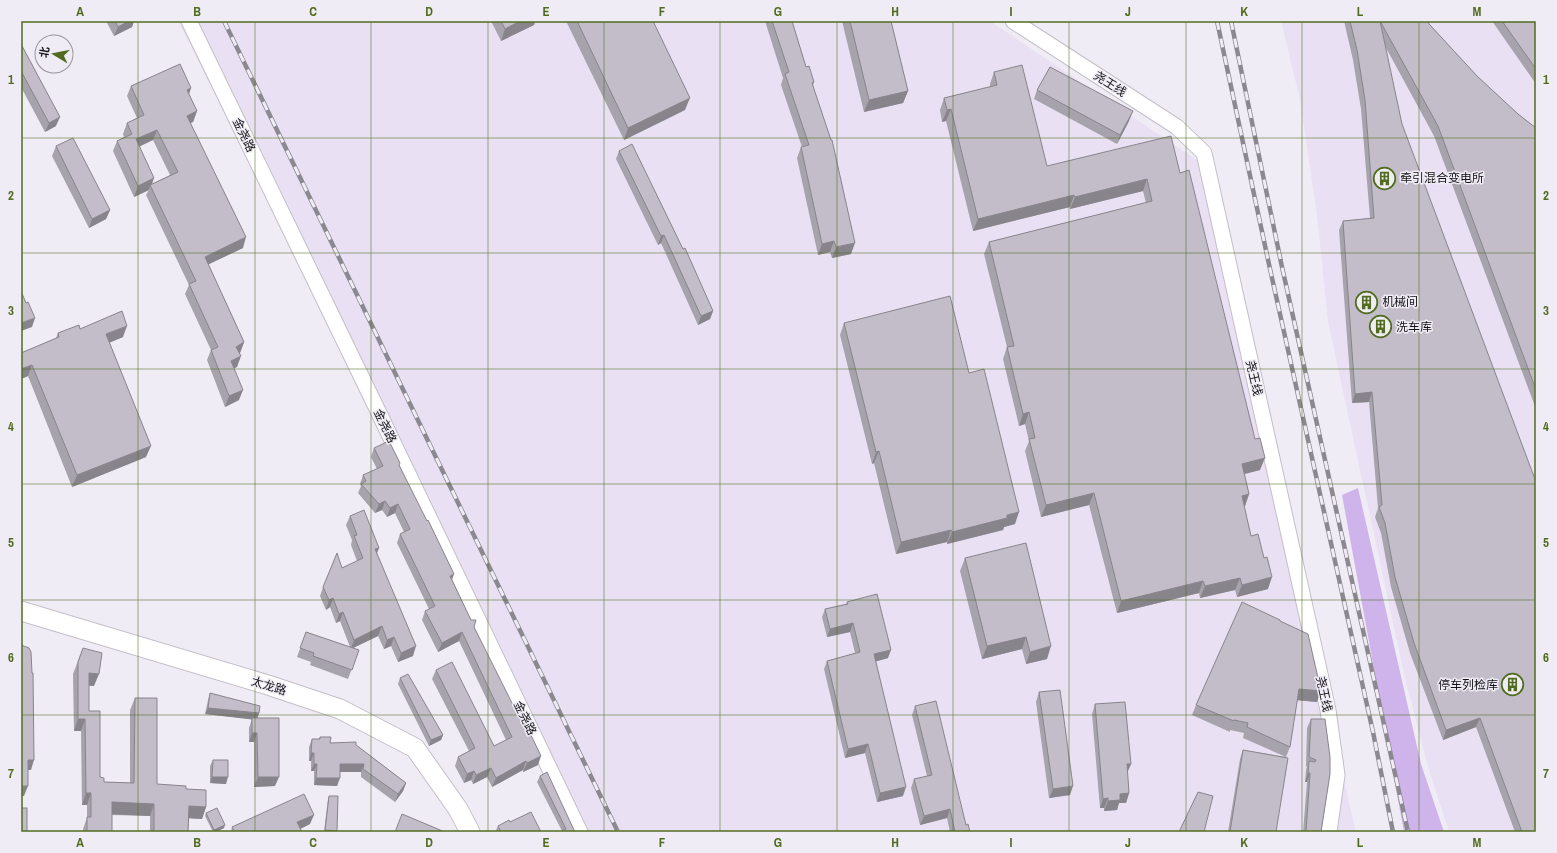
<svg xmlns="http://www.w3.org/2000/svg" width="1557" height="853" viewBox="0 0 1557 853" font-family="'Archivo Narrow','Noto Sans SC',sans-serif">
	<rect width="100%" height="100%" fill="#f0ecf6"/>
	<g fill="#e9e1f3">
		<path d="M178,21H990L1200,162L1356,832H584Z"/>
		<path d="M1281,21H1536V832H1449L1429,770L1406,683L1328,322L1317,215L1300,100Z"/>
	</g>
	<path fill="#cfb4eb" d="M1358,488L1421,764L1444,832H1404L1342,495Z"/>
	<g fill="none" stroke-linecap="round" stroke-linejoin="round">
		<defs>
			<g id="minor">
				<path d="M189,21L378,411L580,832"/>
				<path d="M1013,21L1177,127L1204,153L1328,710L1337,775L1329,832"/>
			</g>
			<path id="tertiary" d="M21,611L268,685L340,709L415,748L458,809L470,832"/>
		</defs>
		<use href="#minor" stroke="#c3bec8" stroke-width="17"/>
		<use href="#tertiary" stroke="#c3bec8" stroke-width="21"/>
		<use href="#minor" stroke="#fff" stroke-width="15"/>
		<use href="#tertiary" stroke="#fff" stroke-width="19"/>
		<defs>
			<g id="rail">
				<path d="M224,21L618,832"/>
				<path d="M1217,21L1270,269L1373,732L1393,832"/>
				<path d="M1231,21L1282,267L1408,832"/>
			</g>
		</defs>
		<use href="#rail" stroke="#8b888f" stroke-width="4.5"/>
		<use href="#rail" stroke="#f0ecf6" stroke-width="3" stroke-dasharray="9" stroke-linecap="butt"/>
	</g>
	<g fill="#a7a3ac" fill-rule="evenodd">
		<path d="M106,21H134L132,27L114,36Z"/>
		<path d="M491,21H535L534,25L501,41Z"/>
		<path d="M566,21H653L685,110L624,140Z"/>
		<path d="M765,21H792L806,67L814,82L813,86L851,254L832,258L830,252L818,255L797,158L801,147H802L781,85L783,78Z"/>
		<path d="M842,21H891L908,91L903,103L864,112Z"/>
		<path d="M1344,21H1427L1430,25L1477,76L1518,114L1536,128V409L1434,136L1385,46L1536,832H1515L1476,727L1443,740L1410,653L1391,587L1381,533L1375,517L1378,508L1369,402L1352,403L1339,230L1343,221L1370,218L1361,109L1353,60Z"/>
		<path d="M1492,21H1536V84Z"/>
		<path d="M21,44L56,126L45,132L21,87Z"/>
		<path d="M994,72L1047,166L1180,173L1260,470L1244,474L1249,494L1245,506H1244L1251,536L1268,589L1237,597L1235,590L1200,598L1199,593L1117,613L1089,505L1041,517L1025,451L1029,441L1025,424L1019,426L1003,359L1007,347L984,254L989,242L1146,203L1143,191L1070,209V207L973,231L946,121L942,122L940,110L944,98L990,87V84Z"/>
		<path d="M131,86L191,88L189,94L197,111L193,122L190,123L243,248L208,264L244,342L240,353L237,367L234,368L239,400L225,407L207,360L211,350L185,294L189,285L146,195L149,190L134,197L113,151L117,141L124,137L123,134L127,123L137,118L127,96ZM153,140L170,175L152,184L140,146Z"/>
		<path d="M1037,90L1129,121L1117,144L1034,99Z"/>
		<path d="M56,146L110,210L106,219L89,228L52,156Z"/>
		<path d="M619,151L683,249L713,311L710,319L698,325L661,243L658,245L616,159Z"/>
		<path d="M844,323L969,373L1015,524L1004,527L1003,530L947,544V542L896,554L874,463L872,464L840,335Z"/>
		<path d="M80,329L123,337L109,343L146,457L72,487L28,376L21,379V353L56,338L58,333Z"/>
		<path d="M374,448L399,465L538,765L523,772V770L492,787L487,777L473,784L471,780L464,783L455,766L458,757L469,751L432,679L436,670L494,746L506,740L459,641L438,652L422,620L425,611L429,609L397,543L400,534L404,532L395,513L387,517L382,510L375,513L358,493L361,486L360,484L363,475L377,469L371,457Z"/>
		<path d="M350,516L379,548L377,553L413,656L398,662L391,646L384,649L378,636L353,648L359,650L348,679L310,665L311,662L297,657L306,632L350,647L340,621L336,623L330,607L326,610L320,596L323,587L342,568L357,561L351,545L352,540L346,525Z"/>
		<path d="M965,558L1047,659L1026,664L1022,649L982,659L960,571Z"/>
		<path d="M847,602L888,658L876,661L903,796L877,802L865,753L845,758L824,669L827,661L855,653L850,632L827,637L822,617L825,609L846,604Z"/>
		<path d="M1280,621L1321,691L1317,702L1297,700L1290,747L1286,757L1276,832H1228L1240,759L1243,750L1286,757L1243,738L1244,733L1230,730V732L1192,715L1196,705Z"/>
		<path d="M83,648L94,686H89V711L100,777L104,782L130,783V710L135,698L157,784L186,789L206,807L202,819L189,818L188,832H150V816L112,815V832H83V829L87,818V805H82L81,731H74L73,674Z"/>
		<path d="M400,678L443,735L441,740L429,746L398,684Z"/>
		<path d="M1039,692L1070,795L1049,798L1036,702Z"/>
		<path d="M210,693L259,713L257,718L275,786L254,787V742H249V728L252,719L205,714L208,700Z"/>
		<path d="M1095,704L1131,764L1127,773L1129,793L1126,803H1119L1117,810L1104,811V808H1100L1092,714Z"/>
		<path d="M915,706L966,825L970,832H950L947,818L920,825L911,788L914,779L927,776L912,715Z"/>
		<path d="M1311,719H1325L1321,832H1303L1307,782H1305L1306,770L1307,767L1306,766L1307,728Z"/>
		<path d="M320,737L330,743L356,745L406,783L403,791L395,802L361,777V772H340L337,786L314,785V771H311V761H309V747L312,739H319Z"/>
		<path d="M213,760L226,784L210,783V766Z"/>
		<path d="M540,776L574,830L576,832H561L562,831L537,782Z"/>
		<path d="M329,796L337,831V832H324L328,799Z"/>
		<path d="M206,813L224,828L216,832H213L205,816Z"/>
		<path d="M510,822L541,832H495L498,826Z"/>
		<path d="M310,824L300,829L302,832H231L232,827Z"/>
	</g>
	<g fill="#88848c">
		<path d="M129,21H134L132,27L114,36L118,27Z"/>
		<path d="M520,21H535L534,25L501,41L505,29Z"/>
		<path d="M191,88L187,99V90Z"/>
		<path d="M908,91L903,103L864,112L869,100Z"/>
		<path d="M690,98L685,110L624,140L628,128Z"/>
		<path d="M951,109L946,121L942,122L947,110Z"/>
		<path d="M197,111L193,122L183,126L187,116Z"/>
		<path d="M1133,111L1129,121L1117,144L1120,135Z"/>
		<path d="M60,117L56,126L45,132L49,123Z"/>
		<path d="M157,130L153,140L132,150L136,139Z"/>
		<path d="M154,178L151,187L150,185L149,190L134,197L138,186Z"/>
		<path d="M1147,179L1143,191L1070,209L1075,197Z"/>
		<path d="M1074,195L1070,207L973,231L978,219Z"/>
		<path d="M110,210L106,219L89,228L92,219Z"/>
		<path d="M664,235L661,243L658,245L661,236Z"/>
		<path d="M246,237L243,248L201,268L205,257Z"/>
		<path d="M834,241L830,252L818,255L822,244Z"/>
		<path d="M855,243L851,254L832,258L836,247Z"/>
		<path d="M713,311L710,319L698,325L701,316Z"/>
		<path d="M35,318L32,327L21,331V323Z"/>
		<path d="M127,326L123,337L101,346L106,334Z"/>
		<path d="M244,342L240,353L232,357L236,347Z"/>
		<path d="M241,356L237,367L227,371L231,361Z"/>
		<path d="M32,365L28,376L21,379V369Z"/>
		<path d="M243,390L239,400L225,407L229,396Z"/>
		<path d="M1372,392L1369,402L1352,403L1355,394Z"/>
		<path d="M1029,412L1025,424L1019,426L1023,414Z"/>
		<path d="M151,446L146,457L72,487L77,475Z"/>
		<path d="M879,451L874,463L872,464L876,452Z"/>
		<path d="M1265,458L1260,470L1237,476L1242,464Z"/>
		<path d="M1094,493L1089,505L1041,517L1046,505Z"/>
		<path d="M1249,494L1245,506L1237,508L1242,496Z"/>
		<path d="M385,501L382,510L375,513L379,504Z"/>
		<path d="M398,504L395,513L387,517L390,508Z"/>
		<path d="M1019,512L1015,524L1004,527L1003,530L947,544L952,532Z"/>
		<path d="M951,530L947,542L896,554L901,542Z"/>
		<path d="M379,548L375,557V549Z"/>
		<path d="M454,574L451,583L450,576Z"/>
		<path d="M1272,577L1268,589L1237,597L1242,585Z"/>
		<path d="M1240,578L1235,590L1200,598L1205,586Z"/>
		<path d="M1203,581L1199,593L1117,613L1121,601Z"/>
		<path d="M333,598L330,607L326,610L329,600Z"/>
		<path d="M343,612L340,621L336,623L339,614Z"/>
		<path d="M853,623L850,632L827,637L830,629Z"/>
		<path d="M382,626L378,636L351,649L354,640Z"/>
		<path d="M462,632L459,641L438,652L442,643Z"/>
		<path d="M394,637L391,646L384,649L387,640Z"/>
		<path d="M1026,637L1022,649L982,659L987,646Z"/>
		<path d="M416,646L413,656L398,662L401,653Z"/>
		<path d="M1051,646L1047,659L1026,664L1030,652Z"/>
		<path d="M891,650L888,658L871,663L874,654Z"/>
		<path d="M89,673L99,674L94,686L85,685Z"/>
		<path d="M1299,689L1321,691L1317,702L1295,700Z"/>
		<path d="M208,708L259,713L257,720L205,714Z"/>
		<path d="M1480,718L1476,727L1443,740L1446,730Z"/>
		<path d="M78,719H85L81,731H74Z"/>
		<path d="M252,733H257L254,742H249Z"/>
		<path d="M443,735L441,740L429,746L431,740Z"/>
		<path d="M868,744L865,753L845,758L848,749Z"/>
		<path d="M311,753H314L311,761H309Z"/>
		<path d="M541,756L538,765L523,772L527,763Z"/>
		<path d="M28,760H34L31,770H24Z"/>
		<path d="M526,761L523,770L492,787L496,778Z"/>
		<path d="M314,764H317L314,771H311Z"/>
		<path d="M340,764H364L361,772H337Z"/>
		<path d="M1127,764H1131L1127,773Z"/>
		<path d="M491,768L487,777L473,784L476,775Z"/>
		<path d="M474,771L471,780L464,783L467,774Z"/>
		<path d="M1308,773H1310L1307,782H1305Z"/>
		<path d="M212,777H228L226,784L210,783Z"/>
		<path d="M258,777H279L275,786L254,787Z"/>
		<path d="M316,778H340L337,786L314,785Z"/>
		<path d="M406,783L403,791L395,802L398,794Z"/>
		<path d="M21,786H28L24,796H21Z"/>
		<path d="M1073,786L1070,795L1049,798L1053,789Z"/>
		<path d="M906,787L903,796L877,802L880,793Z"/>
		<path d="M86,793H91L87,805H82Z"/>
		<path d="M1129,793L1126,803H1119L1117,810L1104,811L1108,801L1120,794Z"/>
		<path d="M1108,798L1104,808H1100L1103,799Z"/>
		<path d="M112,802L154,804L150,816L108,814Z"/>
		<path d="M189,806L206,807L202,819L184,818Z"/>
		<path d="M950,809L947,818L920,825L924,816Z"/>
		<path d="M314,815L310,824L294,832L297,822Z"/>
		<path d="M225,825L224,828L216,832H213L214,830Z"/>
		<path d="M325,830L337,831V832H325Z"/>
	</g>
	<g fill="#c2bdc8" stroke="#88848c">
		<path d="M115,21H129L118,27Z"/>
		<path d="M501,21H520L505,29Z"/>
		<path d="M577,21H653L690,98L628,128Z"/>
		<path d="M772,21H792L806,67L809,66L814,82L812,83L831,140H832L855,243L836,247L834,241L822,244L801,147L809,145L785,74L789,72Z"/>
		<path d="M850,21H891L908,91L869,100Z"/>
		<path d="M1350,21H1380L1402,124L1536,482V832H1522L1480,718L1446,730L1414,643L1395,577L1385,523L1379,507L1382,505L1372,392L1355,394L1343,221L1374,218L1365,100L1357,50Z"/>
		<path d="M1380,21H1427L1430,25L1477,76L1518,114L1536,128V390L1438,126Z"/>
		<path d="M1502,21H1536V69Z"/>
		<path d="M21,44L60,117L49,123L21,71Z"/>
		<path d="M180,64L191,88L187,90L197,111L187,116L246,237L205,257L244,342L236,347L241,356L231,361L243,390L229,396L211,350L218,347L189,284L196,281L150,185L178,172L157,130L136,139L154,178L138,186L117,141L132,134L127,123L144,115L131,86Z"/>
		<path d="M1022,65L1047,166L1171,136L1180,173L1189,170L1255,439L1260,438L1265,458L1242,464L1249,494L1242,496L1251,536L1258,534L1264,558L1267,557L1272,577L1242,585L1240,578L1205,586L1203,581L1121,601L1094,493L1046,505L1029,439L1035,438L1029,412L1023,414L1007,347L1014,346L989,242L1152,201L1147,179L1075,197L1074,195L978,219L951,109L947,110L944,98L997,85L994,72Z"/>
		<path d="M1050,67L1133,111L1120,135L1037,90Z"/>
		<path d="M73,138L110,210L92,219L56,146Z"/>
		<path d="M632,144L683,249L685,248L713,311L701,316L664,235L661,236L619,151Z"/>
		<path d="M21,291L26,303L28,302L35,318L21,323Z"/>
		<path d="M950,296L969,373L984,369L1019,512L1007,515V518L952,532L951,530L901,542L879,451L876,452L844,323Z"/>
		<path d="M122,311L127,326L106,334L151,446L77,475L32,365L21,369V353L59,337L58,333L79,325L80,329Z"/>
		<path d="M389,441L400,463L399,465L427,521L428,520L454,574L450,576L471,620H476L474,627L513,705L516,704L541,756L527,763L526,761L496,778L491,768L476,775L474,771L467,774L458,757L475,748L436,670L452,662L494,746L512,737L462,632L442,643L425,611L435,606L400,534L410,529L398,504L390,508L385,501L379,504L361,484L366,481L363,475L383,466L374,448Z"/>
		<path d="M364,510L379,548L375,549L416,646L401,653L394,637L387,640L382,626L354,640L343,612L339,614L333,598L329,600L323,587L337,553L342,568L363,558L354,536L357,535L350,516Z"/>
		<path d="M1026,543L1051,646L1030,652L1026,637L987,646L965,558Z"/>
		<path d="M877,594L891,650L874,654L906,787L880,793L868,744L848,749L827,661L860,652L853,623L830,629L825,609L848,604L847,602Z"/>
		<path d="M1242,602L1280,620V621L1308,634L1321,691L1299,689L1290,747L1247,727L1248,723L1234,720V721L1196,705Z"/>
		<path d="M306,632L359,650L352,670L313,656L314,653L300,648Z"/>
		<path d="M21,645L29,648L31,652L32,673H33L34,760H28V786H21Z"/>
		<path d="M83,648L102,653L99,674L89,673V711H100V777L104,778V782L134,783L135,698H157V784L186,786V789L206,790V807L189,806L188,832H154V804L112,802V832H87V817H91V793H86L85,719H78V662Z"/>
		<path d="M408,674L443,735L431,740L400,678Z"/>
		<path d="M1060,690L1073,786L1053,789L1039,692Z"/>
		<path d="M210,693L260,706L259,713L208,708Z"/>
		<path d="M936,701L966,825L968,824L970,832H955L950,809L924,816L914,779L932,775L915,706Z"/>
		<path d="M1125,702L1131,764H1127L1129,793L1120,794V800L1108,801V798L1103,799L1095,704Z"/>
		<path d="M252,718H279V777H258L257,733H252Z"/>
		<path d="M1311,719H1325L1330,757V774L1321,832H1306L1310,773H1308L1309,761L1315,762L1316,760L1309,757Z"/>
		<path d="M320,737H331L330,743L356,742V745L406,783L398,794L363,769L364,764H340V778H316L317,764H314V753H311L312,739H320Z"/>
		<path d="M1243,750L1288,758L1276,832H1230Z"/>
		<path d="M213,760H228V777H212Z"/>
		<path d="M547,772L574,830L576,832H562V831L566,829L540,776Z"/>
		<path d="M1198,792L1213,796L1204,832H1179Z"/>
		<path d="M304,794L314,815L297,822L302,832H235L232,827Z"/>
		<path d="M329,796H338L337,831L325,830Z"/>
		<rect x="21" y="808" width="6" height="24"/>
		<path d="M217,808L225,825L214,830L206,813Z"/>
		<path d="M531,812L541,832H501L498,826L509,820L510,822Z"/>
		<path d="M402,814L445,832H395Z"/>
	</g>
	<path fill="none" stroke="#516c1f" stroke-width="1" stroke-opacity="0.55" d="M138,21V832M255,21V832M371,21V832M488,21V832M604,21V832M720,21V832M837,21V832M953,21V832M1069,21V832M1186,21V832M1302,21V832M1419,21V832M21,138H1536M21,253H1536M21,369H1536M21,484H1536M21,600H1536M21,715H1536"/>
	<defs>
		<symbol id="building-ring" viewBox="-11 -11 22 22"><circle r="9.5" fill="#f0ecf6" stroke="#516c1f" stroke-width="1.5"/><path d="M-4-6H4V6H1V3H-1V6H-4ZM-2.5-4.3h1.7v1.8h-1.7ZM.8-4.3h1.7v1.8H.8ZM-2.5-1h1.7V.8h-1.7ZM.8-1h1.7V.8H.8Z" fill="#516c1f"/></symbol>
	</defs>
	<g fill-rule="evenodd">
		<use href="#building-ring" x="1372" y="166" width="25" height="25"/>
		<use href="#building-ring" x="1354" y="290" width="25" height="25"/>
		<use href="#building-ring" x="1368" y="314" width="25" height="25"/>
		<use href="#building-ring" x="1500" y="672" width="25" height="25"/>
	</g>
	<g text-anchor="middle" stroke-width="3" stroke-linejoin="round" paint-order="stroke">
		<g font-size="12" fill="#131215" stroke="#f0ecf6">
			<text transform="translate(1110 84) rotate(33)" y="4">尧王线</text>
			<text transform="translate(244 135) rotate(64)" y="4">金尧路</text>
			<text transform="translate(1254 378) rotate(77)" y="4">尧王线</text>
			<text transform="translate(385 426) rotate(64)" y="4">金尧路</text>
			<text transform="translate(269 686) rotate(17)" y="4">太龙路</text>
			<text transform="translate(1324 694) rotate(78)" y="4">尧王线</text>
			<text transform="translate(525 718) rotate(64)" y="4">金尧路</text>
		</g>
		<g font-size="12" fill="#131215" stroke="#f0ecf6" text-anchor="start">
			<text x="1400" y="182">牵引混合变电所</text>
			<text x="1382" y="306">机械间</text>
			<text x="1396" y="331">洗车库</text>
			<text x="1498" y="689" text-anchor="end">停车列检库</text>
		</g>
	</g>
	<rect width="1557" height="853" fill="none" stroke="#f0ecf6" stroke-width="44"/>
	<g transform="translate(54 54) rotate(280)"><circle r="19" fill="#f0ecf6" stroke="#98959c"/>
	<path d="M0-3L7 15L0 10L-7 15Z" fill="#516c1f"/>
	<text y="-6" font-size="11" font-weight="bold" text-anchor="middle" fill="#131215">北</text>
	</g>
	<rect x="22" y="22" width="1513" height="809" fill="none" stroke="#516c1f" stroke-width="1.5"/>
	<g font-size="13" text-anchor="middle" font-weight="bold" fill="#516c1f">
		<text x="80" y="16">A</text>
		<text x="197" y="16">B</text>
		<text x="313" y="16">C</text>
		<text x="429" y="16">D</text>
		<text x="546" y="16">E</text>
		<text x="662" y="16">F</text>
		<text x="778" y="16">G</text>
		<text x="895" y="16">H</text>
		<text x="1011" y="16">I</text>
		<text x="1128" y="16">J</text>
		<text x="1244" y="16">K</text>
		<text x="1360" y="16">L</text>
		<text x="1477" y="16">M</text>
		<text x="11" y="84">1</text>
		<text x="1546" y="84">1</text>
		<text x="11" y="200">2</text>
		<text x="1546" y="200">2</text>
		<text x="11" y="315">3</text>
		<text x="1546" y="315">3</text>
		<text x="11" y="431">4</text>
		<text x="1546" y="431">4</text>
		<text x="11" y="547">5</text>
		<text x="1546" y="547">5</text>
		<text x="11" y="662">6</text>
		<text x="1546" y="662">6</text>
		<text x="11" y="778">7</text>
		<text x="1546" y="778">7</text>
		<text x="80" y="847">A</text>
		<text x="197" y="847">B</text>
		<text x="313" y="847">C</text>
		<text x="429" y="847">D</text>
		<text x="546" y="847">E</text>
		<text x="662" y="847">F</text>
		<text x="778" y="847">G</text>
		<text x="895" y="847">H</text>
		<text x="1011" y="847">I</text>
		<text x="1128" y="847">J</text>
		<text x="1244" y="847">K</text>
		<text x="1360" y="847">L</text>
		<text x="1477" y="847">M</text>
	</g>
</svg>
